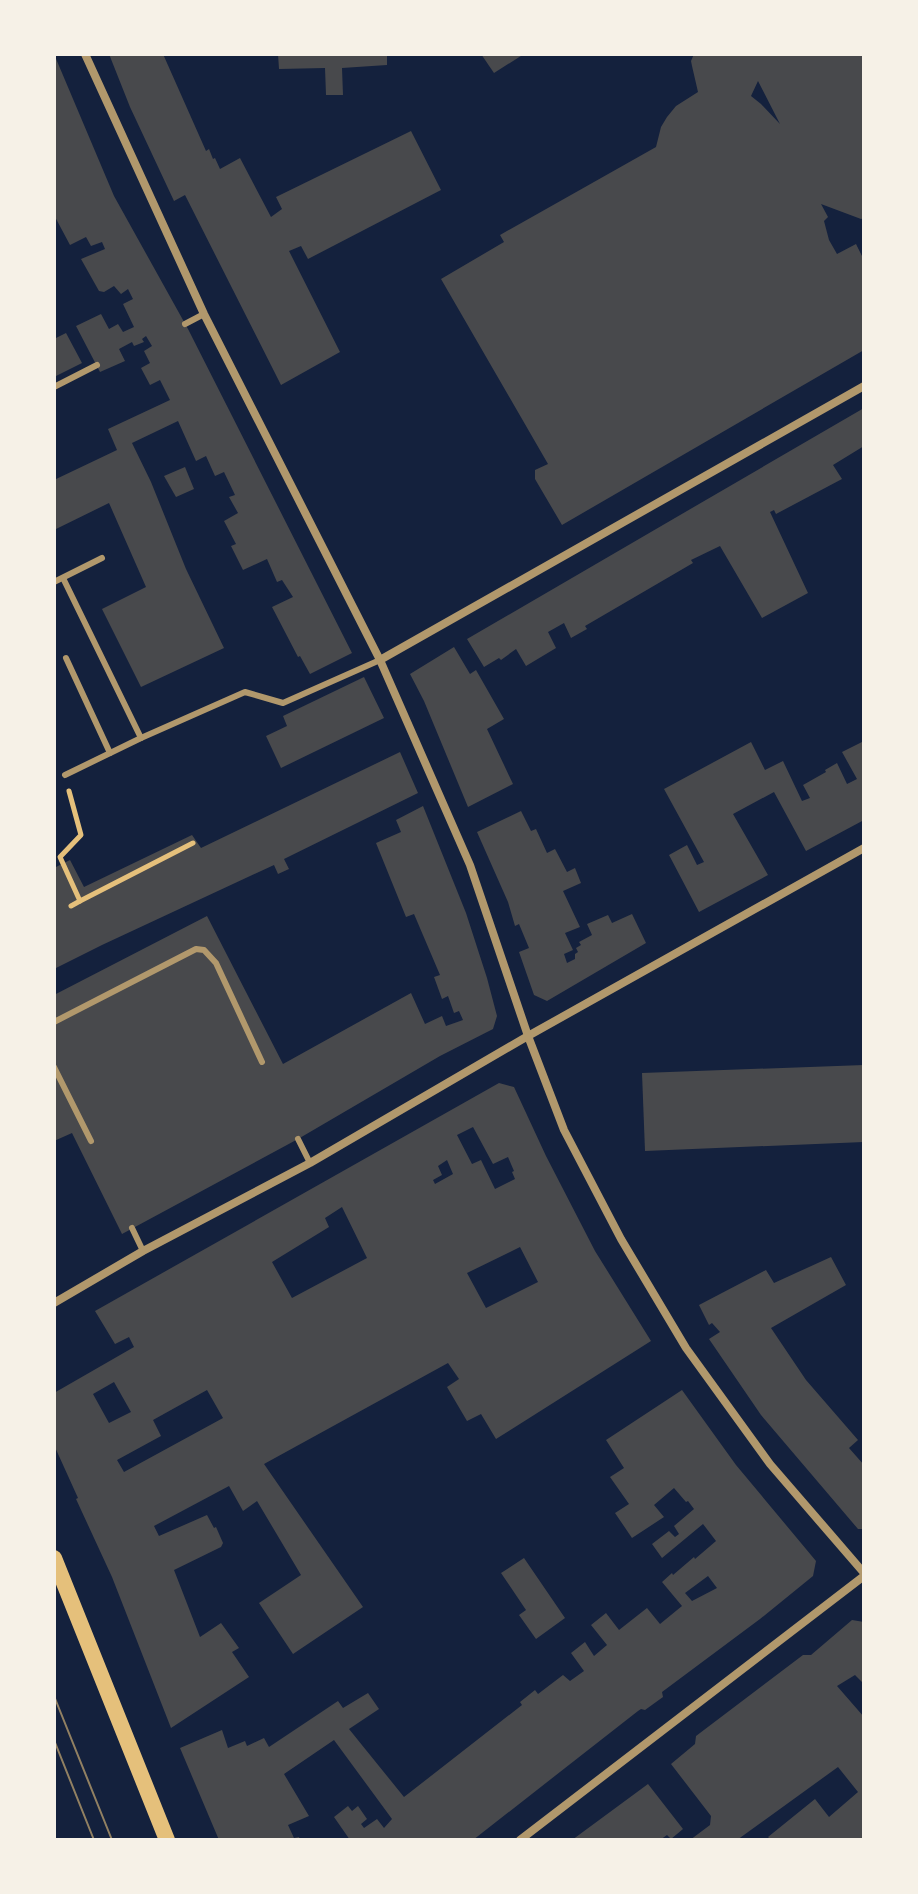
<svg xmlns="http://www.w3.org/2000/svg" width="918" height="1894" viewBox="0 0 918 1894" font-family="Inter,sans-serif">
	<rect width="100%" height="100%" fill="#14213d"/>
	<g fill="#48494c" fill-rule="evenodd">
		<path d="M54,54L114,196L188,329L352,653L310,674L300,656L298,657L272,607L293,597L282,580L277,582L267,559L243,570L231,546L236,544L224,521L238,513L229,497L235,495L224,472L215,476L206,456L196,461L178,421L132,443L151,482L186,569L224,648L141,687L102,609L146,587L109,503L54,530V480L117,450L108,429L170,400L160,380L150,385L141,368L150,363L144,351L152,346L146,336L142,339L144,342L134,346L132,342L119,349L125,361L100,372L76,326L101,314L109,329L118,324L123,332L134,327L123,304L133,299L128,289L121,294L114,286L104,292L99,291L81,259L105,249L102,242L91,246L86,237L70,245L54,215Z"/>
		<path d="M109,54H163L206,151L209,149L213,159L215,158L220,169L240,158L271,217L282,209L276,197L411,131L441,190L308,259L301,246L289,251L340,352L281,385L185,195L174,201L130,107Z"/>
		<path d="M278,54H387V65L342,68L343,95H326L325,68L279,69Z"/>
		<path d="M481,54H524L494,73Z"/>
		<path d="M694,54H864V218L861,219L821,204L828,217L824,221L829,240L837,254L856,244L864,260V350L562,525L535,479V470L548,464L441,279L504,242L500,235L656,147L661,127L667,117L676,106L698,92L692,66L691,61ZM758,81L780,124L761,104L751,96Z"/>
		<path d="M66,333L82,363L54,377V339Z"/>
		<path d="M864,408V446L833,465L842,479L776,514L774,510L770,512L808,593L762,618L720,546L691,560L693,563L585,626L587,629L571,638L564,623L548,632L556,648L526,666L516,649L501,660L499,658L484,667L467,639Z"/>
		<path d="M185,467L194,489L176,497L164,476Z"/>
		<path d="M454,647L470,674L476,670L504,719L487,729L513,784L468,807L424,701L410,674Z"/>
		<path d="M364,677L384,718L281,768L266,736L287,726L283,716Z"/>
		<path d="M864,741V820L806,851L774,792L733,814L768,875L699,912L669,855L687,845L697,865L704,862L664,789L751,742L765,770L783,761L802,801L810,798L803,785L826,772L825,770L837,763L847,784L857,779L842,752Z"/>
		<path d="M400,752L418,793L284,859L289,869L278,874L274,865L102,945L54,969V868L70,860L84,887L192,835L201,848Z"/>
		<path d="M423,806L466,913L487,978L497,1016L493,1029L440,1056L298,1139L122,1234L72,1133L54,1141V995L207,916L283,1064L411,993L425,1024L442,1016L446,1026L463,1020L459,1011L454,1013L448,996L442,999L434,977L440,975L414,914L406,917L376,843L401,832L396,820Z"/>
		<path d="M521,811L531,831L536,829L547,853L555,849L567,872L575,868L581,883L563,891L580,927L565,933L573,950L564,954L567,963L575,959V954L578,952L576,948L581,945L579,942L592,935L587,924L608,915L612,923L632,914L646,943L547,1001L534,995L519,952L529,948L519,924L515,926L508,902L477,832Z"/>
		<path d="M864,1065V1142L645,1151L642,1073Z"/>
		<path d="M499,1083L514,1087L546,1156L595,1251L651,1341L496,1439L481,1414L467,1421L447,1387L459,1379L448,1363L264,1464L363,1607L293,1654L259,1603L301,1575L257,1501L243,1511L229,1486L154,1526L159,1536L207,1515L214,1528L216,1527L223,1543L221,1547L174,1570L200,1637L221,1623L239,1648L232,1652L249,1677L171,1728L112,1577L76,1499L78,1498L54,1445V1393L134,1347L129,1337L115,1344L95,1311ZM473,1127L493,1164L508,1157L514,1171L512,1172L515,1179L495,1189L481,1160L472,1164L457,1135ZM447,1160L453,1174L435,1184L433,1180L442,1175L438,1166ZM342,1207L367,1258L292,1298L272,1262L329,1227L325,1218ZM520,1247L538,1282L486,1308L467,1273ZM114,1382L131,1412L109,1423L93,1394ZM207,1390L223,1418L124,1472L117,1460L161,1436L153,1420Z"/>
		<path d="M831,1257L846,1285L771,1328L806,1380L858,1440L849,1448L864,1465V1529H858L761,1415L709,1339L720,1332L712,1323L709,1325L699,1305L766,1270L774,1283Z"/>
		<path d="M682,1390L736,1465L816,1561L813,1576L760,1619L662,1692L663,1697L645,1710L641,1709L638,1711L473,1840H350L334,1817L348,1806L352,1811L358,1806L367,1819L361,1824L364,1828L377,1819L384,1828L392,1819L334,1740L284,1774L309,1816L288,1825L294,1838L299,1837L300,1840H219L180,1748L222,1730L228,1748L245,1741L247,1746L264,1738L269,1747L338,1701L343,1708L368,1693L379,1709L349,1729L404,1797L522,1705L520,1702L535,1690L538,1694L563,1675L570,1681L584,1671L571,1653L585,1642L594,1656L607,1645L591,1625L606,1613L619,1630L647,1608L660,1624L682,1606L662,1582L672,1573L673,1575L694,1557L695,1559L716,1541L703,1524L662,1558L652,1544L669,1531L675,1537L679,1534L674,1526L694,1509L688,1501L686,1502L674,1488L654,1505L664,1517L632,1538L615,1513L629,1504L610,1477L624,1468L606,1440ZM708,1576L717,1588L692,1601L685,1593Z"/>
		<path d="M524,1558L565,1618L536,1639L519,1615L526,1610L501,1573Z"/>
		<path d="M852,1620L864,1622V1684L855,1675L837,1686L864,1717V1840H771L768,1837L815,1799L829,1817L858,1792L838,1767L737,1840H690L710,1825L711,1816L671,1764L695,1744L696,1736L803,1655H811Z"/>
		<path d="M648,1784L683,1829L671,1839L667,1835L660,1840H646L645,1838L642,1840H572Z"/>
	</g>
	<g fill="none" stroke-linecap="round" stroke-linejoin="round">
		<g stroke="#e5c07b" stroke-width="5">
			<path d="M69,791L81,835L60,857L80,901L71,906"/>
			<path d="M80,901L193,843"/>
		</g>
		<g stroke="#b1986c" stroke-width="6">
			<path d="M185,324L204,314"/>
			<path d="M54,387L97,365"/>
			<path d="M63,578L141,738"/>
			<path d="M54,582L102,558"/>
			<path d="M66,658L110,753"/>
			<path d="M65,775L141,738L245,692L283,703L380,660"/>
			<path d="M54,1022L196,949L204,950L216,963L262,1062"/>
			<path d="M54,1067L91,1141"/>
			<path d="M298,1139L310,1163"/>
			<path d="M132,1228L143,1251"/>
		</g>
		<g stroke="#b1986c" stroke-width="8">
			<path d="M85,54L204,314L380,660L470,865L528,1036L564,1130L621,1239L686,1348L770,1464L864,1573"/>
			<path d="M380,660L864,386"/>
			<path d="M54,1303L143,1251L310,1163L528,1036L864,848"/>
			<path d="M520,1840L864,1576"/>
		</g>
		<path stroke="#e5c07b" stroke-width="16" d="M54,1558L167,1840"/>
		<g stroke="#918062" stroke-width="2">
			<path d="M54,1696L112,1840"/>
			<path d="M54,1740L94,1840"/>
		</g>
	</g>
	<rect width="918" height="1894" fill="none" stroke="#f6f1e7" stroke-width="112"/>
</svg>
